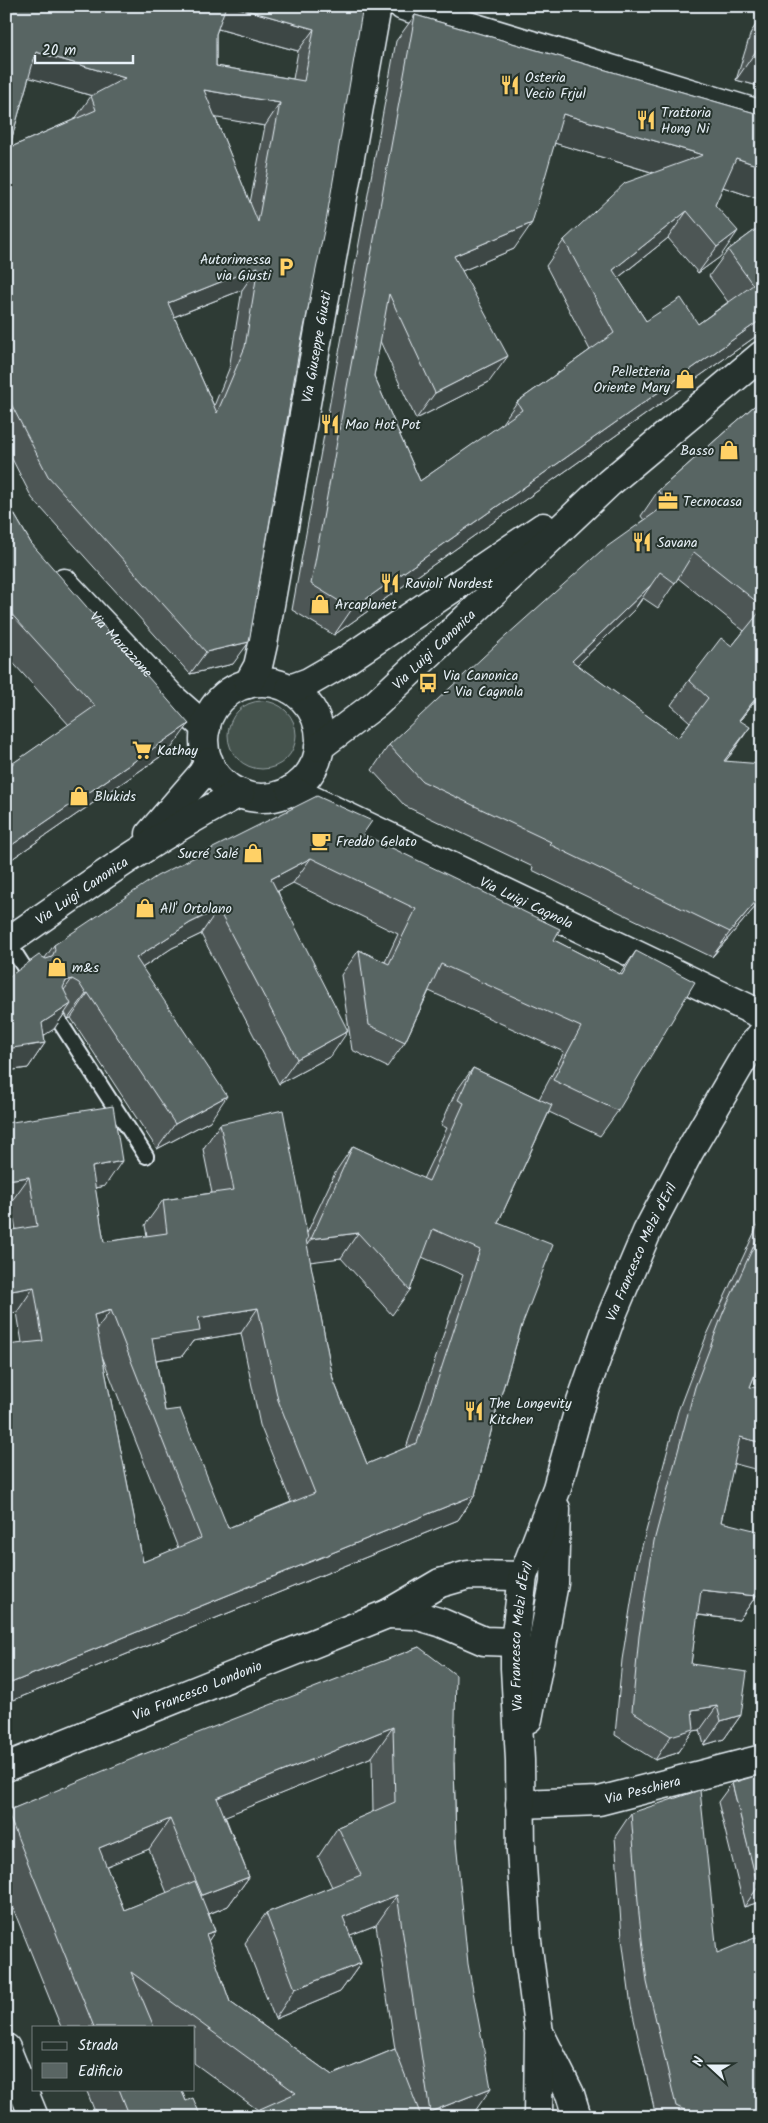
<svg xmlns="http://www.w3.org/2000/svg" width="768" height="2123" viewBox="0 0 768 2123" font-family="Kalam,sans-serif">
	<rect width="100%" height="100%" fill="#2e3b35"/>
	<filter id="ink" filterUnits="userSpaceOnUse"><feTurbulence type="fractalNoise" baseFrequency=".02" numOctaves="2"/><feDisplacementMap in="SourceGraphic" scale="10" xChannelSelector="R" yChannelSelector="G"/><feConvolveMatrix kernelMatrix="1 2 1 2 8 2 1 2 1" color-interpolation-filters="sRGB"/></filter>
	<g filter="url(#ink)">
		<circle fill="#45524e" stroke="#96a2a3" cx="262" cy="735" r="34"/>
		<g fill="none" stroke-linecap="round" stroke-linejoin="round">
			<defs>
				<g id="service">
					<path d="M8,942L29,975"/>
					<path d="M54,1013L146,1156"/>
				</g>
				<g id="minor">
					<path d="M403,6L762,115"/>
					<path id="s1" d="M64,583L173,699L206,728"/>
					<circle cx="262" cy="740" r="58"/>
					<path id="s2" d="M248,684L258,666L263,644L377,6"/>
					<path d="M290,689L309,682L342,663L543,527"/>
					<path id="s3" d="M319,747L376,704L609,483L762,355"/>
					<path id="s4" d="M291,790L762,1015"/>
					<path d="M150,834L202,774L209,762"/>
					<path id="s5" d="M6,943C82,890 157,835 240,793"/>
					<path d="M387,1614L415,1615L442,1623L484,1641L515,1642"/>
					<path id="s6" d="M6,1767L387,1614L440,1583L468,1575L523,1576"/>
					<path id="s7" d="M520,1804L599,1801L762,1759"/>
					<path d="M6,2048L34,2117"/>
				</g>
				<g id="secondary">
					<path d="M528,1719L554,1583L556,1509"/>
					<path d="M541,2036L570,2094L577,2117"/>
					<path id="s8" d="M538,2117L539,2033L527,1941L521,1851L520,1760L515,1668V1642L523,1576L557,1488L581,1402L611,1317L647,1232L689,1152L748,1051L762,1034"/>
				</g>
			</defs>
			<use href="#service" stroke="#e8f1f8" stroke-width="18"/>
			<use href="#minor" stroke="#e8f1f8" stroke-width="31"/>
			<use href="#secondary" stroke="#e8f1f8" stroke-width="31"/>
			<use href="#service" stroke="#26332d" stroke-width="14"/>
			<use href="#minor" stroke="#26332d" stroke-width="28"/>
			<use href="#secondary" stroke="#26332d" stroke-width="28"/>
		</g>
		<g fill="#4d5755" stroke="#e8f1f8" fill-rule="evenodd">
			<path d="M6,6H363L233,664L190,674L32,498L6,447ZM218,29L298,51L293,79L216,66V34ZM29,77L92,96H91L75,119L9,148ZM215,117L265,126L250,203ZM242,290L229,369L214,406L174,317Z"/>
			<path d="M415,15L762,115V200L723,187L715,205L720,257L698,273L668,238L618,278L646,321L698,324L728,302L709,276L728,250L762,225V332L334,635L292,610L396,41ZM555,143L654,173L564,240L546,266L590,350L517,402L500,426L420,481L374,376L380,341L416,419L489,382L462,271L514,249Z"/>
			<path d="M762,16V87L736,80L751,32Z"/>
			<path d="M762,399V706L755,701L740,720L732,753L725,761L762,899L712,957L532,870L533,867L405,806L372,770L389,745L644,520L641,516L658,491ZM678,578L744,631L732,646L689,680L671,705L690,722L678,738L577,665L634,610L643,598L658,608Z"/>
			<path d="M6,500L31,543L170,750L6,863V768L69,725L6,655Z"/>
			<path d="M363,834L554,940L620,974L636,951L618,1111L600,1136L549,1112L498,1223L522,1325L496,1412L475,1495L458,1520L6,1703L22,1343L17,1312L6,1314V1231L16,1230L11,1202L6,1123L105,1186L95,1188L104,1242L147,1236L145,1225L163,1200L212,1193L203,1149L220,1124L307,1233L336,1171L353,1146L423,1179L447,1128L441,1125L455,1093L473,1068L539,1099L564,1052L429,991L405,1042L387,1067L352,1050L341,975L359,950L385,962L398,934L293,883L278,891L331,1056L279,1084L201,934L172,948L142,968L210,1121L157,1149L71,1018L68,1019L65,1013L54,1029L44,1035L45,1043L28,1068L6,1071V979L45,958L54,945ZM422,1257L463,1275L406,1448L367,1464L333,1379L310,1261L341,1258L392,1315L410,1290ZM241,1333L260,1425L291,1502L228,1528L165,1411L156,1360L182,1356L193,1341ZM102,1356L178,1548L143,1562Z"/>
			<path d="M762,1216V1357L750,1387L721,1522L756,1596L739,1620L697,1615L691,1664L741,1715L724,1739L704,1745L700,1730L693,1731L677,1753L655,1760L615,1735L622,1660L637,1565L678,1411L706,1337Z"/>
			<path d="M419,1647L454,1763L456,1842L471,2117H242L258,2110L194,2063V2027H61L6,1891V1813L7,1811ZM372,1757L373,1812L338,1827L318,1857L332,1887L266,1913L245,1943L275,2019L340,1992L361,1963L350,1935L376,1925L395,2049L332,2075L230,2002L208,1941L215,1931L209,1914L228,1906L249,1877L225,1816ZM149,1849L167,1893L124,1910L106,1866Z"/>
			<path d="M732,1783L762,1901L744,1907L718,1802Z"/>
			<path d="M631,1813L717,1953L762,2117H656L631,2006L622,1938L615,1837Z"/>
			<path d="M86,2089H181L186,2101L201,2117H97Z"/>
		</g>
		<g fill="#3e4745" stroke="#e8f1f8">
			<path d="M226,6H232L314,29L298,51L211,27Z"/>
			<path d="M582,6H593L591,9Z"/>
			<path d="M756,51L762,53V87L736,80Z"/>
			<path d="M36,52L125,78L110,101L20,75Z"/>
			<path d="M204,90L280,103L265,126L188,113Z"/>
			<path d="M563,114L703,155L685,182L544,140Z"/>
			<path d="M736,158L762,167V200L717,185Z"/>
			<path d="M687,211L668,238L595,296L613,270Z"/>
			<path d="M532,223L514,249L436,282L454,256Z"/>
			<path d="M738,231L720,257L698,273L717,247Z"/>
			<path d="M258,267L242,290L153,325L168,303Z"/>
			<path d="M762,319V332L334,635L352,609Z"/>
			<path d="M508,356L489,382L416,419L435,393Z"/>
			<path d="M651,585L634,610L555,686L572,661Z"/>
			<path d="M249,642L233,664L190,674L206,652Z"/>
			<path d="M762,690V691L755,701L721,745L739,720Z"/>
			<path d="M189,724L170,750L6,863V849Z"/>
			<path d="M750,727L732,753L706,786L724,761Z"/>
			<path d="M311,858L293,883L254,904L271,879Z"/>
			<path d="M762,894V899L712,957L730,932Z"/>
			<path d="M218,909L201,934L172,948L119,983L136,958L190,923Z"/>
			<path d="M72,979L54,1004L66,981Z"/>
			<path d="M88,993L71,1018L68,1019L86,994Z"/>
			<path d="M71,1004L54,1029L28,1046L45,1043L28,1068L6,1071V1049L42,1023Z"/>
			<path d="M348,1031L331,1056L279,1084L297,1059Z"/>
			<path d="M227,1096L210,1121L157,1149L175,1124Z"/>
			<path d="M122,1161L105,1186L74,1192L92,1167Z"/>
			<path d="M29,1177L11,1202H6V1180Z"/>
			<path d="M358,1233L341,1258L294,1264L311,1239Z"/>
			<path d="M34,1287L17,1312L6,1314V1292Z"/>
			<path d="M258,1308L241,1333L193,1341L182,1356L135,1363L152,1338L198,1318Z"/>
			<path d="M111,1310L93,1334L94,1315Z"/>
			<path d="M740,1437L762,1443V1471L724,1461Z"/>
			<path d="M475,1495L458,1520L6,1703V1685Z"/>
			<path d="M759,1570H762V1596L742,1594Z"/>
			<path d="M701,1590L756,1596L739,1620L684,1613Z"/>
			<path d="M717,1706L700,1730L693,1731L677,1753L655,1760L671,1736L692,1710Z"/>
			<path d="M741,1715L724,1739L704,1745L721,1721Z"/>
			<path d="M393,1727L372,1757L196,1828L217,1798Z"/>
			<path d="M170,1819L149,1849L78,1878L99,1848Z"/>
			<path d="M249,1877L228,1906L181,1925L202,1895Z"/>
			<path d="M762,1886V1901L744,1907L758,1887Z"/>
			<path d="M397,1895L376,1925L322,1946L343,1917Z"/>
			<path d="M215,1931L195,1961L206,1934Z"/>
			<path d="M361,1963L340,1992L275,2019L295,1989Z"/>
			<path d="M491,2088L471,2117H427L430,2112Z"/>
			<path d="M762,2109V2117H741Z"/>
		</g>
		<g fill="#596563" stroke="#e8f1f8" fill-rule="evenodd">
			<path d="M6,6H226L216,34V66L304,81L314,29L232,6H363L327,216L298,357L249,642L206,652L48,476L7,396L6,393ZM36,52L125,78L91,96L96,110L9,148ZM204,90L280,103L258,222ZM258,267L245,347L217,413L168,303Z"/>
			<path d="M415,15L762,115V167L736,158L715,205L738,231L717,247L687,211L613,270L646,321L681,298L698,324L753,285L728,250L762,225V319L352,609L311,584ZM563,114L703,155L625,183L564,240L614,333L517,402L522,410L420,481L374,376L389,294L435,393L508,356L454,256L532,223Z"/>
			<path d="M762,32V53L756,51Z"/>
			<path d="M762,399V606L694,552L675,583L660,572L651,585L572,661L678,738L708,698L689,680L721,638L732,646L762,609V690L739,720L750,727L724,761L762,764V894L730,932L549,844L551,842L422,781L389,745L497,644L601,551L670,502L658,491Z"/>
			<path d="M6,500L31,543L189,724L6,849V768L95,706L6,608Z"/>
			<path d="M317,796L372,821L363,834L560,929L554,940L622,975L636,951L695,982L618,1111L553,1080L581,1027L441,964L405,1042L369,1025L359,950L389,964L416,909L311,858L271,879L348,1031L297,1059L218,909L190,923L136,958L227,1096L175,1124L88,993L86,994L79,983L72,979L66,981L63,988L71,1004L42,1023L45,1043L6,1049V979L39,955L46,959L52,957L55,950L54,945L157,876Z"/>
			<path d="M473,1068L552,1105L498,1223L553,1245L522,1325L496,1412L475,1495L6,1685V1345L43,1341L34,1287L6,1292V1231L37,1226L29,1177L6,1180V1123L113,1106L122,1161L92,1167L104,1242L167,1233L163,1200L234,1190L220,1124L283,1110L308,1239H306L333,1379L367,1464L417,1443L480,1250L433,1229L410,1290L358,1233L311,1239L353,1146L429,1181L464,1103L458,1100ZM258,1308L278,1400L315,1493L228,1528L180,1409L165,1411L152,1338L200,1331L198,1318ZM111,1310L201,1538L143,1562L94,1315Z"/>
			<path d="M762,1228V1357L750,1387L762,1388V1443L740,1437L721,1522L762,1532V1570H759L756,1596L701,1590L691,1664L747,1672L741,1715L721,1721L717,1706L692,1710L694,1729L671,1736L632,1711L639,1636L654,1541L695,1387L723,1313Z"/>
			<path d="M419,1647L456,1675L454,1763L456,1842L468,1964L491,2088L430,2112L397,1895L343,1917L361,1963L295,1989L266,1913L361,1875L338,1827L395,1802L393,1727L217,1798L249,1877L202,1895L170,1819L99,1848L124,1910L195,1881L215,1931L206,1934L230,2002L332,2075L395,2049L421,2116L419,2117H242L296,2093L131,1972L154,2027H94L7,1811L144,1754Z"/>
			<path d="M762,1774V1886L758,1887L732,1783Z"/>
			<path d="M700,1790L717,1953L762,1935V2109L741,2117H699L676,2106L647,1982L639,1914L631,1813Z"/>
			<path d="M119,2089H181L186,2101L193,2098L201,2117H130Z"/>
		</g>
	</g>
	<defs>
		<symbol id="restaurant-bare" viewBox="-9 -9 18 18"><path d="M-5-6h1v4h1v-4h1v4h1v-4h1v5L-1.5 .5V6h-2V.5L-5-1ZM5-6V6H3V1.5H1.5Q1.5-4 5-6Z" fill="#ffd166" stroke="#26332d" stroke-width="2.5" paint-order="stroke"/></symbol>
		<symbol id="parking-bare" viewBox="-9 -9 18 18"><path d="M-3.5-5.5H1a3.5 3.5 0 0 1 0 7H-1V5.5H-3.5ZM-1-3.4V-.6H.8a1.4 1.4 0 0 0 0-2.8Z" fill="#ffd166" stroke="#26332d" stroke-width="2.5" paint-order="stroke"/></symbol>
		<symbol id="shop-bare" viewBox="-9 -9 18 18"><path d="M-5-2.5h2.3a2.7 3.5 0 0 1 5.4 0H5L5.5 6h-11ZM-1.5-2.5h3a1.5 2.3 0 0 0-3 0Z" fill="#ffd166" stroke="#26332d" stroke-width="2.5" paint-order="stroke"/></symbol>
		<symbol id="office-bare" viewBox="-9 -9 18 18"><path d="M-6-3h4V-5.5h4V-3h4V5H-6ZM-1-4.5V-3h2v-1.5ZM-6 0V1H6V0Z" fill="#ffd166" stroke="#26332d" stroke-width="2.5" paint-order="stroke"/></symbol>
		<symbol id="bus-bare" viewBox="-9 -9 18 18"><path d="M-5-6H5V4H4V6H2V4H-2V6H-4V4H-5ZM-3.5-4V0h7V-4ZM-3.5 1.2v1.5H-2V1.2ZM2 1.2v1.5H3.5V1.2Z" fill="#ffd166" stroke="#26332d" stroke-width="2.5" paint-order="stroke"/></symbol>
		<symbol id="supermarket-bare" viewBox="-9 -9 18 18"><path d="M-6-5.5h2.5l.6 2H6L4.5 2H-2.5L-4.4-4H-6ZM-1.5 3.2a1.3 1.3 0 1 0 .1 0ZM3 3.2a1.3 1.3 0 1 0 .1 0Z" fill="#ffd166" stroke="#26332d" stroke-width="2.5" paint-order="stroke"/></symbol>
		<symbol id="cafe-bare" viewBox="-9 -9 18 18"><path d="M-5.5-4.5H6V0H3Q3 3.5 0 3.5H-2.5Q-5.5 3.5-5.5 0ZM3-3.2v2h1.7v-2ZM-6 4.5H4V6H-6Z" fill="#ffd166" stroke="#26332d" stroke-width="2.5" paint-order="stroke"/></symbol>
	</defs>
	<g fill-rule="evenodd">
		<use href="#restaurant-bare" x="496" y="71" width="28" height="28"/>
		<use href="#restaurant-bare" x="632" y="106" width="28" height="28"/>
		<use href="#parking-bare" x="272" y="253" width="28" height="28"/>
		<use href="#shop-bare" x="671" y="365" width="28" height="28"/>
		<use href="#restaurant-bare" x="316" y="410" width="28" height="28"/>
		<use href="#shop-bare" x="715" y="436" width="28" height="28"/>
		<use href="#office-bare" x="654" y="487" width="28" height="28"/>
		<use href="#restaurant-bare" x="628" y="528" width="28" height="28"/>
		<use href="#restaurant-bare" x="376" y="569" width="28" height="28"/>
		<use href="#shop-bare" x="306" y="590" width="28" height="28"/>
		<use href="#bus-bare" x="414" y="669" width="28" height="28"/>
		<use href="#supermarket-bare" x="128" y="736" width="28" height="28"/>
		<use href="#shop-bare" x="65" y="782" width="28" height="28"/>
		<use href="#cafe-bare" x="307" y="827" width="28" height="28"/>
		<use href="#shop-bare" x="239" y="839" width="28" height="28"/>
		<use href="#shop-bare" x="131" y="894" width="28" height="28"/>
		<use href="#shop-bare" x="43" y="953" width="28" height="28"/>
		<use href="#restaurant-bare" x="460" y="1397" width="28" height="28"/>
	</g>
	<g text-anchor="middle" stroke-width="4" stroke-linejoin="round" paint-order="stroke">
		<g font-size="14" fill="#e8f1f8" stroke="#26332d" text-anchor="start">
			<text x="525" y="82">Osteria<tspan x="525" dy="16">Vecio Frjul</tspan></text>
			<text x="661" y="117">Trattoria<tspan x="661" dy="16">Hong Ni</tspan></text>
			<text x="271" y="264" text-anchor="end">Autorimessa<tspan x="271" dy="16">via Giusti</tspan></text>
			<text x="670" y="376" text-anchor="end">Pelletteria<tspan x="670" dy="16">Oriente Mary</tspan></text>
			<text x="345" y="429">Mao Hot Pot</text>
			<text x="714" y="455" text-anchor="end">Basso</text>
			<text x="683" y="506">Tecnocasa</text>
			<text x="657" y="547">Savana</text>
			<text x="405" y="588">Ravioli Nordest</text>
			<text x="335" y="609">Arcaplanet</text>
			<text x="443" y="680">Via Canonica<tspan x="443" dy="16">- Via Cagnola</tspan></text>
			<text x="157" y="755">Kathay</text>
			<text x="94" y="801">Blukids</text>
			<text x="336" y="846">Freddo Gelato</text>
			<text x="238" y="858" text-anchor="end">Sucré Salé</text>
			<text x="160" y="913">All' Ortolano</text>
			<text x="72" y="972">m&amp;s</text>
			<text x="489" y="1408">The Longevity<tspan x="489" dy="16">Kitchen</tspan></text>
		</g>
		<g font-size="14" fill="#e8f1f8" stroke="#26332d">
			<text dy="5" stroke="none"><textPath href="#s2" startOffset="345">Via Giuseppe Giusti</textPath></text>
			<text dy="5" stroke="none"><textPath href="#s1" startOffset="84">Via Morazzone</textPath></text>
			<text dy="5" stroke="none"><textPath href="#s3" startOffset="151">Via Luigi Canonica</textPath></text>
			<text dy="5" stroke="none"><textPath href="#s5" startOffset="92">Via Luigi Canonica</textPath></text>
			<text dy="5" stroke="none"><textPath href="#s4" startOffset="261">Via Luigi Cagnola</textPath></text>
			<text dy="5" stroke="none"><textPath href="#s8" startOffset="888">Via Francesco Melzi d'Eril</textPath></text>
			<text dy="5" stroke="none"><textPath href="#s8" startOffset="482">Via Francesco Melzi d'Eril</textPath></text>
			<text dy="5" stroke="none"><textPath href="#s6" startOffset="206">Via Francesco Londonio</textPath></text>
			<text dy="5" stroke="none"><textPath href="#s7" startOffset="124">Via Peschiera</textPath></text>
		</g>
	</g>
	<rect width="768" height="2123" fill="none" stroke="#26332d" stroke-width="25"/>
	<rect x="12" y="12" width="743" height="2098" fill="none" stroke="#e8f1f8" stroke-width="2" filter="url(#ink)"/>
	<rect x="32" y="2026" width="162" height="65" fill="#26332d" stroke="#747f7e"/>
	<rect x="42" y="2042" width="25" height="8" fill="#26332d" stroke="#747f7e"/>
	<text x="78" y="2050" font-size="15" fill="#e8f1f8">Strada</text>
	<rect x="42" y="2063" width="25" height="15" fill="#596563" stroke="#747f7e"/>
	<text x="78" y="2076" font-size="15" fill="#e8f1f8">Edificio</text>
	<g transform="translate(710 2066) rotate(291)" stroke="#26332d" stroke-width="4" paint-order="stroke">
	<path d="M0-4L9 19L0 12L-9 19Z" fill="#e8f1f8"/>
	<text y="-8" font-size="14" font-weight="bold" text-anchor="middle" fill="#e8f1f8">N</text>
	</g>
	<path d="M35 55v8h98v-8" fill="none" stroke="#e8f1f8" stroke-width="2.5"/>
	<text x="42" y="55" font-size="15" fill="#e8f1f8" stroke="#26332d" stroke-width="4" paint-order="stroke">20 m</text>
</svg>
